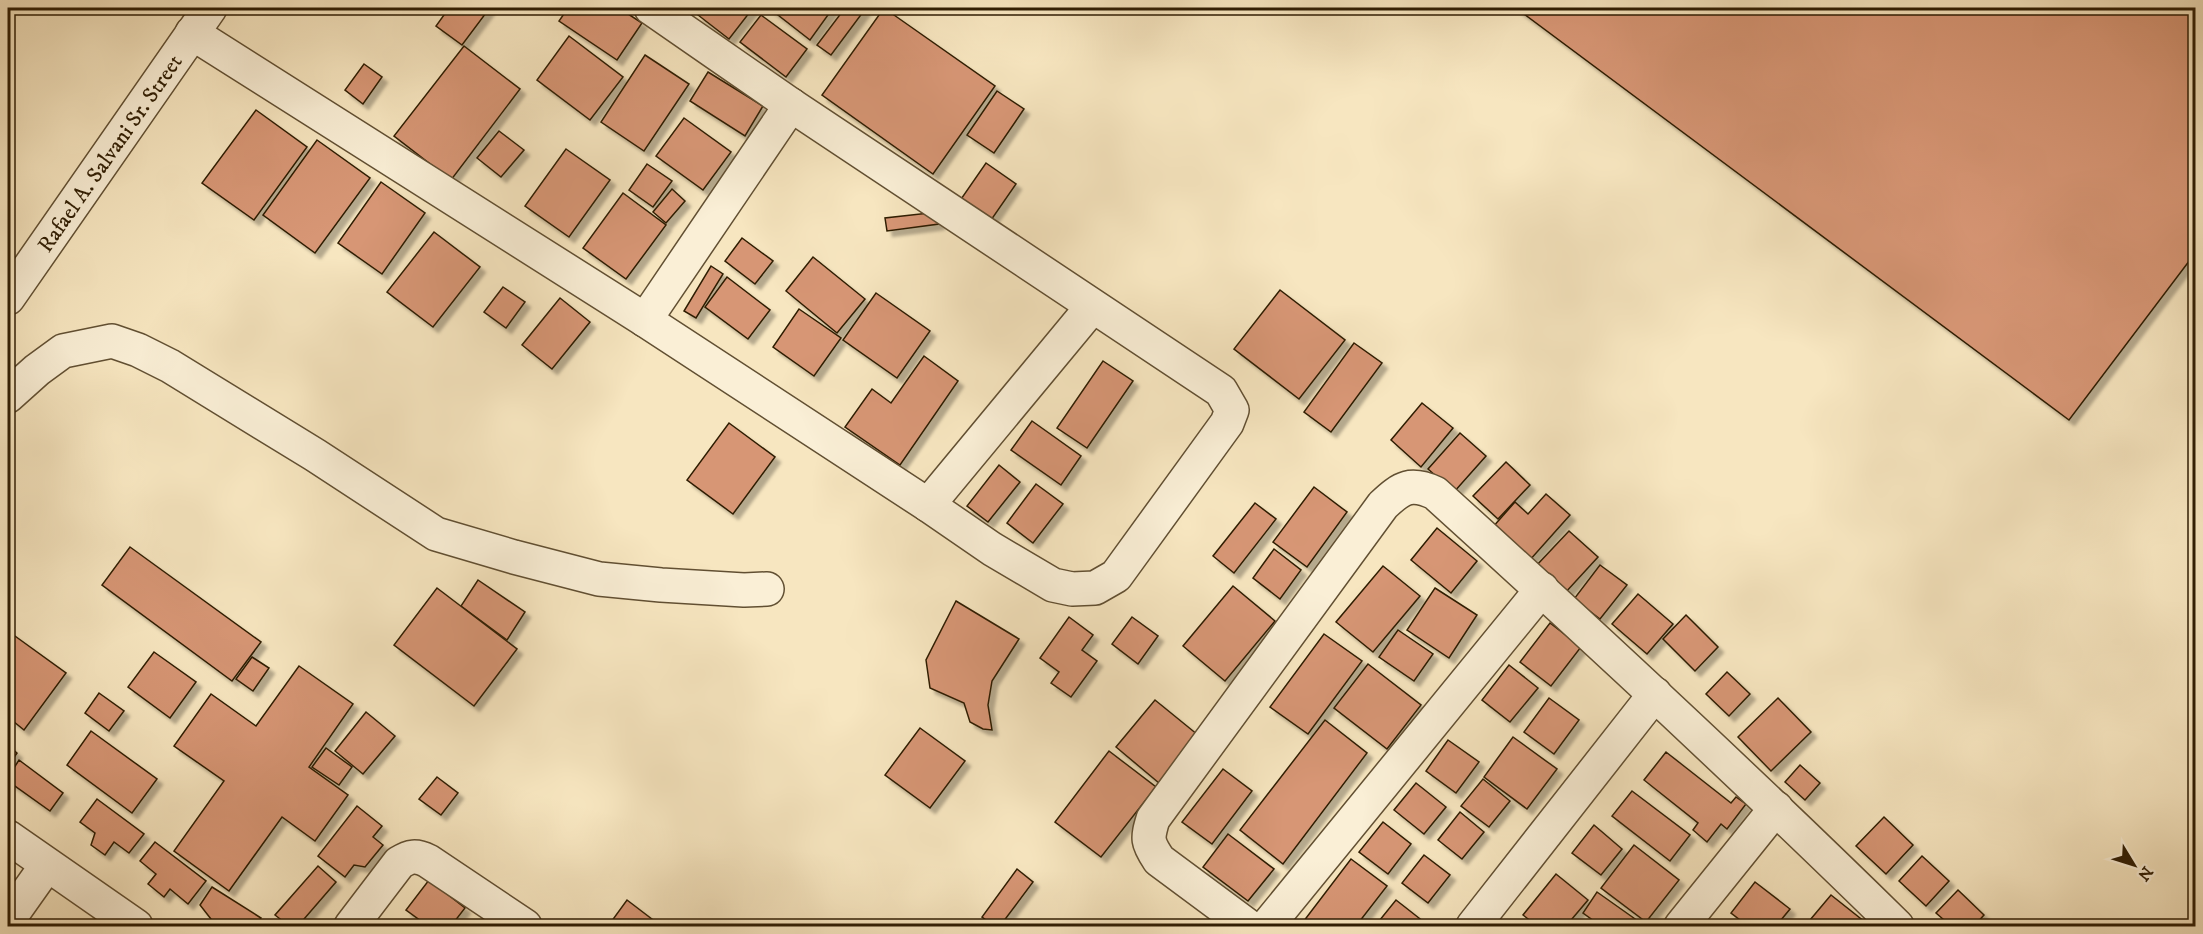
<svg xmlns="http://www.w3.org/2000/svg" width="2203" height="934" viewBox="0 0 2203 934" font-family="'IM FELL DW Pica',serif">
	<defs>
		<filter id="shadow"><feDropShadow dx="5.5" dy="5.5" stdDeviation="1.5" flood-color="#0004"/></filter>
	</defs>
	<rect width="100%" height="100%" fill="#f7e6c0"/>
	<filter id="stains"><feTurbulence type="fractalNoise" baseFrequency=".00333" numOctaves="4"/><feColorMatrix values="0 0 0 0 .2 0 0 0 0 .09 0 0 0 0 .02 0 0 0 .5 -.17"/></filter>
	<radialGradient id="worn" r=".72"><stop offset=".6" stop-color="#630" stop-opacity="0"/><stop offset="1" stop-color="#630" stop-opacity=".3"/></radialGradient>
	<g fill="#d79675" stroke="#2f1d03" stroke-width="1.5" filter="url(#shadow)">
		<path d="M449,8L489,9L462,45L436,26Z"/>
		<path d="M568,8H619L642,23L617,60L559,21Z"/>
		<path d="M704,8H753L729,39L698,15Z"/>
		<path d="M769,8H833L810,40Z"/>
		<path d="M845,8H866L831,55L817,45Z"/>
		<path d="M884,8L995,86L933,174L822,95Z"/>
		<path d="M1516,8H2196V252L2069,420Z"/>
		<path d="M761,15L807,49L786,77L740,42Z"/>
		<path d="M569,36L623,77L590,120L537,80Z"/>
		<path d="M464,46L520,89L451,180L394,136Z"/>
		<path d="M645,55L689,84L644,151L601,122Z"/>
		<path d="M364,64L382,77L363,104L345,90Z"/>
		<path d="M708,72L763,106L745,136L690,101Z"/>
		<path d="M997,91L1024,109L994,153L967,135Z"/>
		<path d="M256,110L307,147L254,220L202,183Z"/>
		<path d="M684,118L731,152L703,190L656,156Z"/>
		<path d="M499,131L524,150L501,177L477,158Z"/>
		<path d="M317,140L370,178L315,253L263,215Z"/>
		<path d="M566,149L610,180L569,237L525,206Z"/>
		<path d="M986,163L1016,184L989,223L959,202Z"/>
		<path d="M647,164L672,181L653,207L629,190Z"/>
		<path d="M381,182L425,213L382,274L338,243Z"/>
		<path d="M672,189L685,201L666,223L653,212Z"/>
		<path d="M623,193L666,225L626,279L583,248Z"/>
		<path d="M938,212L939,224L887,231L885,218Z"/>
		<path d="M434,232L480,267L433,327L387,292Z"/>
		<path d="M742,238L773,261L755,284L725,261Z"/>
		<path d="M813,257L865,299L837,333L786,291Z"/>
		<path d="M711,266L723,274L696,318L684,311Z"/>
		<path d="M727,277L770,310L748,339L705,307Z"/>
		<path d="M503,287L525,302L506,328L484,312Z"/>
		<path d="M1280,290L1345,340L1299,399L1234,349Z"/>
		<path d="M876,293L930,331L897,378L843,340Z"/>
		<path d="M560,298L590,322L552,369L522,345Z"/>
		<path d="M799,309L841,338L814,376L773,347Z"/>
		<path d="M1354,343L1382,363L1331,432L1304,412Z"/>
		<path d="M924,356L958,381L900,465L845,427L872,389L891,403Z"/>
		<path d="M1103,361L1133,381L1087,448L1057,428Z"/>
		<path d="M1422,403L1453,428L1421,467L1391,440Z"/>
		<path d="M1032,421L1081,456L1061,485L1011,450Z"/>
		<path d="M729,423L775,457L733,514L687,480Z"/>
		<path d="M1460,433L1486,456L1454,492L1428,469Z"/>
		<path d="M1506,462L1530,485L1498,519L1473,496Z"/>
		<path d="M999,465L1020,482L988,522L967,506Z"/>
		<path d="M1036,484L1063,504L1033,543L1007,523Z"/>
		<path d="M1314,487L1347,512L1307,567L1273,542Z"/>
		<path d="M1546,494L1570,515L1529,561L1492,528L1515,502L1528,514Z"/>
		<path d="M1255,503L1276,519L1234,573L1213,556Z"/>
		<path d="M1437,528L1477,561L1451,593L1411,560Z"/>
		<path d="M1569,531L1598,557L1565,593L1536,566Z"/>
		<path d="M130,547L261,642L232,681L102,585Z"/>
		<path d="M1274,549L1301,570L1280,599L1253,578Z"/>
		<path d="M1600,565L1627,585L1600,619L1574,599Z"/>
		<path d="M1383,566L1420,596L1373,652L1336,622Z"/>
		<path d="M478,580L525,612L507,640L461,606Z"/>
		<path d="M1233,586L1275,621L1225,681L1183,646Z"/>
		<path d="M437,588L517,649L474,706L394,645Z"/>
		<path d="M1435,588L1477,615L1449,658L1407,630Z"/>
		<path d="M1638,594L1673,624L1647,654L1612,624Z"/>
		<path d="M956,601L1019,639L992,681L988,705L992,730L983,729L970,722L964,703L930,688L926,660Z"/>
		<path d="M1686,615L1718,647L1695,671L1663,639Z"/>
		<path d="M1069,617L1093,635L1082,650L1097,661L1071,697L1051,683L1059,672L1040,658Z"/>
		<path d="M1132,617L1158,636L1138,664L1112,644Z"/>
		<path d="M1550,623L1581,647L1551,686L1520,662Z"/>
		<path d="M1398,630L1433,654L1414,681L1379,657Z"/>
		<path d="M8,631L66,673L24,730L8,717Z"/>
		<path d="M1324,634L1362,661L1308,734L1270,707Z"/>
		<path d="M154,652L196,682L170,718L128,687Z"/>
		<path d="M252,657L269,668L253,691L236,679Z"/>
		<path d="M1368,664L1421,705L1387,749L1334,708Z"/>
		<path d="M1509,665L1538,688L1510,722L1482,700Z"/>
		<path d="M299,666L353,704L309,767L348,795L315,841L282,817L229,891L174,851L224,781L174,746L211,694L256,726Z"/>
		<path d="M1727,672L1750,694L1729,716L1706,694Z"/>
		<path d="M99,693L124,711L109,731L85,713Z"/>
		<path d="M1549,698L1579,720L1554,754L1524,732Z"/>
		<path d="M1778,698L1811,732L1771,771L1738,737Z"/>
		<path d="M1155,700L1198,735L1159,783L1116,747Z"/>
		<path d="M366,712L395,736L363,774L335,751Z"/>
		<path d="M1325,720L1367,753L1283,864L1240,830Z"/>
		<path d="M920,728L965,761L930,808L885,775Z"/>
		<path d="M91,731L157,779L132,813L67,765Z"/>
		<path d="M1513,737L1557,769L1527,809L1484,777Z"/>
		<path d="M1448,740L1479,762L1456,793L1426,771Z"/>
		<path d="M8,745L17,753L8,766Z"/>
		<path d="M326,748L352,767L339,785L312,767Z"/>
		<path d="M1109,751L1156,787L1101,857L1055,822Z"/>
		<path d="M1666,752L1731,803L1736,797L1746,804L1727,829L1721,824L1707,842L1693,830L1698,823L1644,780Z"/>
		<path d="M19,760L63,793L50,811L8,781V777Z"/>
		<path d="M1800,765L1820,783L1805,800L1785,782Z"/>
		<path d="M1223,769L1252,791L1212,844L1182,822Z"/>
		<path d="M437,777L458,793L441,815L419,799Z"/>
		<path d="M1483,779L1510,801L1489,827L1461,806Z"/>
		<path d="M1416,783L1446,807L1424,834L1394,810Z"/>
		<path d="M1632,791L1690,835L1670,861L1612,816Z"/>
		<path d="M97,799L144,834L129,853L114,842L105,855L91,845L95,833L80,822Z"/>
		<path d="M357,806L382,826L373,837L383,845L365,867L354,865L345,877L318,856Z"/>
		<path d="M1460,812L1484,832L1462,859L1438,840Z"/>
		<path d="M1884,817L1913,845L1886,874L1856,846Z"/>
		<path d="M1383,822L1411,844L1388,874L1359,852Z"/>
		<path d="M1594,825L1622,849L1601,875L1572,853Z"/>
		<path d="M1228,834L1274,869L1248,901L1203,867Z"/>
		<path d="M155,842L206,881L188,904L170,889L164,897L148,884L156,874L140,861Z"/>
		<path d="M1634,845L1679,880L1646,922L1601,888Z"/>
		<path d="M1424,855L1450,875L1428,903L1402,883Z"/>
		<path d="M1922,856L1949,881L1926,906L1899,881Z"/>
		<path d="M1351,859L1387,886L1356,926H1300Z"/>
		<path d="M318,866L336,882L298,926H289L275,915Z"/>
		<path d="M1017,869L1033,882L1000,926H994L982,917Z"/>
		<path d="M1556,874L1588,900L1566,926H1537L1523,915Z"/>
		<path d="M429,880L465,908L451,926H428L406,910Z"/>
		<path d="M1755,882L1790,909L1776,926H1748L1731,913Z"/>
		<path d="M212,887L261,918L255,926H206L211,919L200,905Z"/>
		<path d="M1958,890L1984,915L1974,926H1951L1936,913Z"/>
		<path d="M1597,892L1645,926H1601L1583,913Z"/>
		<path d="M1831,895L1870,926H1817L1810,920Z"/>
		<path d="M627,900L661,926H617L611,922Z"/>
		<path d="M1396,900L1424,922L1420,926H1375Z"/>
	</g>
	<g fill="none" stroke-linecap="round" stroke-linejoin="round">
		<defs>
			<g id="minor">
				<path d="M192,33L645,320L928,505L992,549L1053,585L1072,589L1095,588L1116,576L1227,423L1232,410L1221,391L791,105L651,8"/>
				<path id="s1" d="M8,298L210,8"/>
				<path d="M645,320L791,105"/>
				<path d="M8,396L37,370L63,351L112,341L138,350L170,366L315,455L436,534L514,557L599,579L661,585L744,590L767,589"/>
				<path d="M928,505L1092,307"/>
				<path d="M8,837L136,926"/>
				<path d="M8,920L47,865"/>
				<path d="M351,926L399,863C410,856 416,855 428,861L525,926"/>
				<path d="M1248,926L1159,860C1147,842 1147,839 1153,819L1383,505C1402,487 1411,482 1435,493C1592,635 1746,778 1897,926"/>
				<path d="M1267,926L1542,589"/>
				<path d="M1473,926L1655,694"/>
				<path d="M1681,926L1776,808"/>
			</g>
		</defs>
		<use href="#minor" stroke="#614f32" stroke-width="36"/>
		<use href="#minor" stroke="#faefd6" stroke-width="33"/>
	</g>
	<g text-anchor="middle" stroke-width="6" stroke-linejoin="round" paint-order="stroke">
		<g font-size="22" fill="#2f1d03" stroke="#faefd6">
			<text dy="8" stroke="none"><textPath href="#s1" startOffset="177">Rafael A. Salvani Sr. Street</textPath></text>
		</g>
	</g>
	<rect width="2203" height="934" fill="none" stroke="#f7e6c0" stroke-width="30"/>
	<rect x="9" y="9" width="2185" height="916" fill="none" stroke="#2f1d03" stroke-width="3"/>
	<rect x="15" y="15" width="2173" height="904" fill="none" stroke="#2f1d03" stroke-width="1.5"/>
	<g transform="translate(2134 865) rotate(128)" stroke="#faefd6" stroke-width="4.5" paint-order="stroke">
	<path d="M0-4.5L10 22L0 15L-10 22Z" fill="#2f1d03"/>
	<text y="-9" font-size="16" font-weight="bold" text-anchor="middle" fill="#2f1d03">N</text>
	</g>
	<rect width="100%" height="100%" filter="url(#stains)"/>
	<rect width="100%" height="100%" fill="url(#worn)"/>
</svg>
